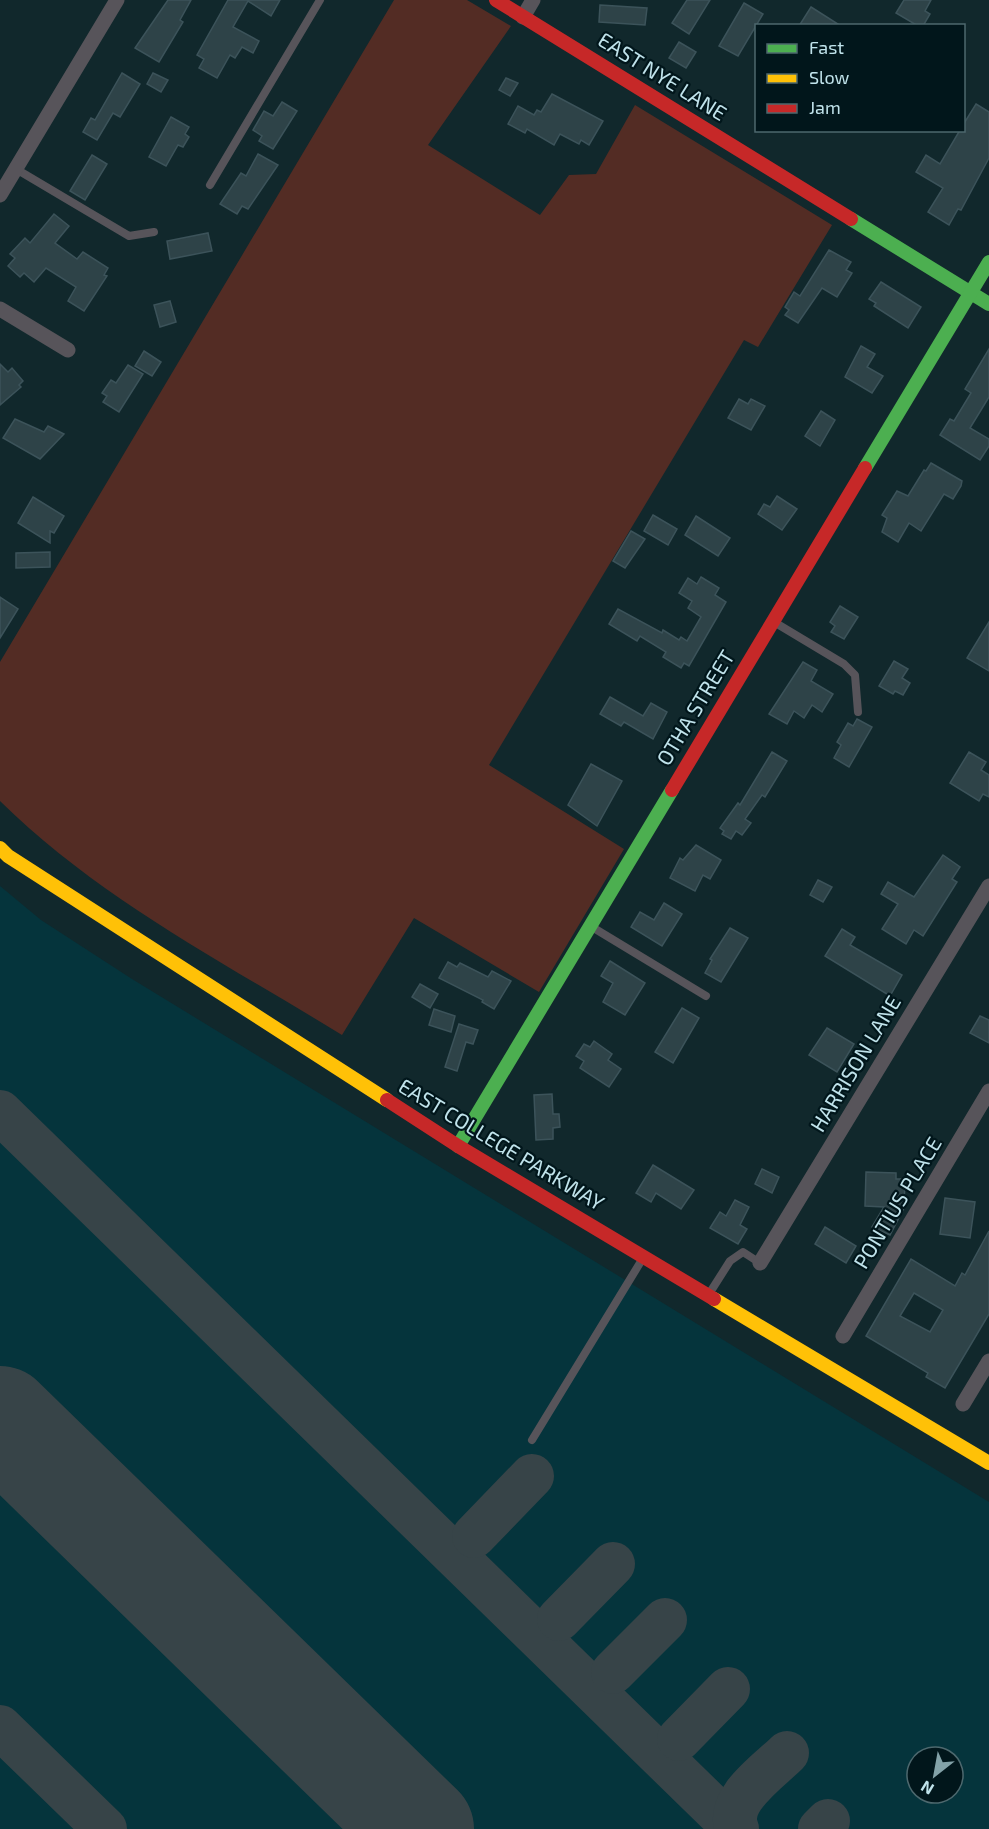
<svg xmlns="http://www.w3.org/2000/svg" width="989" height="1829" viewBox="0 0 989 1829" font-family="'Exo 2',sans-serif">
	<rect width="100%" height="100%" fill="#11282c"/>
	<path fill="#05343c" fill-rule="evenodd" d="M0,886L41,920L132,979L989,1502V1829H0ZM917,1757H953V1793H917Z"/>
	<path fill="#532c24" d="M394,0H467L511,26L428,145L540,215L569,175L596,174L635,105L832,225L758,347L744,340L489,765L624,849L539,992L414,918L342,1035C225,963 98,898 0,801V662Z"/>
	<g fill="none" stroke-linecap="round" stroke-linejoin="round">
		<g stroke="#374448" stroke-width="44">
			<path d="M0,1112L735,1829"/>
			<path d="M474,1536L532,1476"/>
			<path d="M559,1619L613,1564"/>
			<path d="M613,1672L665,1620"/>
			<path d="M0,1727L105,1829"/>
			<path d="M679,1739L728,1689"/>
			<path d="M737,1829C725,1800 769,1771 787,1753"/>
			<path d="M820,1829L828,1821"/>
		</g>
		<path stroke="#374448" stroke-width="108" d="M0,1420L420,1829"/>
	</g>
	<g fill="#2e4348" stroke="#3c535a" stroke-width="1.5" fill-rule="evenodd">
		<path d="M168,0H191L180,20L183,22L159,62L135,48Z"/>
		<path d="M228,0H280L271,16L248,1L233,27L259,41L253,53L242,47L235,58L230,55L217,78L199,68L204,59L197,55Z"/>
		<path d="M687,0H710L689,34L672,23Z"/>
		<path d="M904,0H931L925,11L930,14L923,26H918L896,13Z"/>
		<path d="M744,3L763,14L738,56L719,46Z"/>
		<path d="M600,5L647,8L645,25L599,22Z"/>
		<path d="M811,7L841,26H799Z"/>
		<path d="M679,42L696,52L686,68L669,58Z"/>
		<path d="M122,73L140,84L120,117L113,113L97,140L83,132L91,118L95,120Z"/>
		<path d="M153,73L168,80L161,92L147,84Z"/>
		<path d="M506,78L518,83L510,96L499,90Z"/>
		<path d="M552,94L603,121L589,145L581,140L579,144L560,134L554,145L527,129L525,133L508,124L518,106L534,115L537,110L541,112Z"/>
		<path d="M282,102L297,111L273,149L259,141L262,136L253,130L264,111L273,116Z"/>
		<path d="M976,104L989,112V158L961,210L958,209L949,225L928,212L943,188L916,172L926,155L940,164L960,130H963V125Z"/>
		<path d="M171,117L189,127L185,134L189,137L183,147L178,145L166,166L149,157Z"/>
		<path d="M258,154L278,165L248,209L242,206L237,214L220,204L241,173L246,176Z"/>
		<path d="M92,155L107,164L85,200L70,191Z"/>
		<path d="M54,214L69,226L55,243L77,259L83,252L108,268L104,275L107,276L84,311L68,301L76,287L46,268L34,282L24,273L20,277L8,266L15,258L10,254L25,238L30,243Z"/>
		<path d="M208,233L212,251L170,259L167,241Z"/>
		<path d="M829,250L851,262L846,270L852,273L837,297L822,288L798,323L785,315L789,310L785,307L794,292L800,296Z"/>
		<path d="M881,282L921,307L908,328L874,306L876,303L869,299Z"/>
		<path d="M170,301L176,322L160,327L154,305Z"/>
		<path d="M861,346L875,354L867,367L883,376L872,393L845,377Z"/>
		<path d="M989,349V397L970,428L989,439V446L980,460L940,435L950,419L954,421L971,393L965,389Z"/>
		<path d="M144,351L161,362L152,376L135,366Z"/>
		<path d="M0,364L8,372L12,368L23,381L19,385L21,387L0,405Z"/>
		<path d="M128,365L143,374L119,412L103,402L107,396L102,393L111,380L116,383Z"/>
		<path d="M739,399L748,404L751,399L765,406L751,430L728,418Z"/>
		<path d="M821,411L835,420L820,446L805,436Z"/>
		<path d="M15,419L44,432L48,426L64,434L40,459L3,438Z"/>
		<path d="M931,463L962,481L961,486L953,499L944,494L921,531L909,523L898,542L882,532L887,518L882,515L897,491L908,496L924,470L926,471Z"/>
		<path d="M777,496L797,509L782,530L758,514L764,504L770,507Z"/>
		<path d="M33,497L64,516L54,533L50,531V543L18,523Z"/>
		<path d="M653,515L677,529L668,545L644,531Z"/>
		<path d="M696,516L730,538L718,556L685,535Z"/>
		<path d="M631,531L645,539L625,568L613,561Z"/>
		<path d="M50,552V567L16,568V553Z"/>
		<path d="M701,577L719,588L715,595L726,602L689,666L684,663L681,668L663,657L666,652L640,636L637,641L609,624L618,609L662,633L663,630L679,640L681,637L687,641L701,617L688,608L692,601L679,593L688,578L697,584Z"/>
		<path d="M0,597L18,609L0,638Z"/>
		<path d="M840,606L858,617L844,639L831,632L835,626L830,622Z"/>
		<path d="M989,622V671L967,658Z"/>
		<path d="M894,661L908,669L902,678L910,683L903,695L895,691L893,694L879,686Z"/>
		<path d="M803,662L817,670L811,681L833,694L822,712L812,705L804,718L794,711L787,724L769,714Z"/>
		<path d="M610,697L643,716L651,703L667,712L653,739L624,722L621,726L600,714Z"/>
		<path d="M857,719L872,727L849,767L834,758L841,745L837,742L848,723L853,726Z"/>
		<path d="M772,752L787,761L765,797L762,795L745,819L751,823L742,835L736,831L731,839L722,834L724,831L720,828L738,803L740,805Z"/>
		<path d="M969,752L986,762L981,770L989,775V797L983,794L979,801L950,783Z"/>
		<path d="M591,764L622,781L597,826L568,805Z"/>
		<path d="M696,845L721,860L710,879L703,875L695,891L670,878L680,858L683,860Z"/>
		<path d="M943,855L960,867L952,879L957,882L923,936L914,930L906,944L882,929L898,904L881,894L888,882L914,897Z"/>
		<path d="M818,880L832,887L823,902L810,895Z"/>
		<path d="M664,903L682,914L662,946L631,927L640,912L654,920Z"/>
		<path d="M730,928L748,938L721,982L705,973L712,960L710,959Z"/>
		<path d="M842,929L855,937L850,945L902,975L890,996L825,956Z"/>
		<path d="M610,961L645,983L625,1015L603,1002L613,983L601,976Z"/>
		<path d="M448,962L457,967L460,963L488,977L492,971L511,981L494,1009L482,1002L483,1000L439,978Z"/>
		<path d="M420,984L438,994L430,1008L412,997Z"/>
		<path d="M682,1008L699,1018L673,1063L655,1052Z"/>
		<path d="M434,1009L455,1016L451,1032L429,1025Z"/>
		<path d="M980,1016L989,1020V1043L970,1033Z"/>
		<path d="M459,1024L478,1030L473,1044L466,1042L457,1071L445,1067Z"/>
		<path d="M827,1028L854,1044L837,1072L809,1055Z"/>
		<path d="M594,1041L612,1054L608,1060L621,1069L609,1087L580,1068L584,1061L576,1056L584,1044L590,1047Z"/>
		<path d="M552,1094L553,1114H559L560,1127L553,1128V1139L536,1140L534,1095Z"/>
		<path d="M653,1165L694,1190L681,1209L656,1193L651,1202L636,1193Z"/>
		<path d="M762,1169L779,1177L772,1193L755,1184Z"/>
		<path d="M866,1172L896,1173V1179H905L904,1208L890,1235L872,1227L884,1207L865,1206Z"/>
		<path d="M945,1198L975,1202L970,1238L940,1234Z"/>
		<path d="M735,1200L749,1207L740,1225L747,1229L738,1244L710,1228L720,1212L726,1216Z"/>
		<path d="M825,1227L856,1246L846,1263L815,1244Z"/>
		<path d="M989,1231V1314L945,1388L926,1377L928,1373L866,1336L911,1259L955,1286L962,1273L965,1275ZM914,1293L943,1310L930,1332L900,1316Z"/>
	</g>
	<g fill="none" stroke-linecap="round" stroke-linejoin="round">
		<g stroke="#57545a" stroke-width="8">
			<path d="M16,169L129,236L154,232"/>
			<path d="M210,185L320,0"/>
			<path d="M774,622L844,664L855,675L858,712"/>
			<path d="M592,927L706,996"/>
			<path d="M709,1294L730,1261L743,1252L760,1263"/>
			<path d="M532,1440L643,1258"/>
		</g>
		<g stroke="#57545a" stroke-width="15">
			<path d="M523,17L533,0"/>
			<path d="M0,195L117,0"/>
			<path d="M0,309L68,350"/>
			<path d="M760,1263L989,886"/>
			<path d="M843,1336L989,1091"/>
			<path d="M963,1404L989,1361"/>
		</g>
		<g stroke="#4caf50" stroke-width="14">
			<path d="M851,219L989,304"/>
			<path d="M865,468L989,262"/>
			<path d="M458,1146L672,790"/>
		</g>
		<g stroke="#ffc107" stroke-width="14">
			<path d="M0,848L8,856L387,1100"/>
			<path d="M714,1299L989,1463"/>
		</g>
		<g stroke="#c62828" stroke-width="14">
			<path d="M496,0L851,219"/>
			<path d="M672,790L865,468"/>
			<path d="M387,1100L458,1146L714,1299"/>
		</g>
	</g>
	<g text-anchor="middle" stroke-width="4.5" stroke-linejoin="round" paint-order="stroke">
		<g font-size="21" fill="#c0e3eb" stroke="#01161b">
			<text transform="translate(662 77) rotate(32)" y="7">EAST NYE LANE</text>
			<text transform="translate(696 708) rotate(-59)" y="7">OTHA STREET</text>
			<text transform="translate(856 1064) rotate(-59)" y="7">HARRISON LANE</text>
			<text transform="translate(501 1145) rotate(31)" y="7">EAST COLLEGE PARKWAY</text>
			<text transform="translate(898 1203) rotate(-59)" y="7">PONTIUS PLACE</text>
		</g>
	</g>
	<rect x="755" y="24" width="210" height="108" fill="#01161b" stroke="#4d686e" stroke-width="1.5"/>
	<rect x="767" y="44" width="30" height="9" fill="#4caf50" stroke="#4d686e" stroke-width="1.5"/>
	<text x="809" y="54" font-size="18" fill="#c0e3eb">Fast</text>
	<rect x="767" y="74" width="30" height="9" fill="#ffc107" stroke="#4d686e" stroke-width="1.5"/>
	<text x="809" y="84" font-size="18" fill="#c0e3eb">Slow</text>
	<rect x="767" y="104" width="30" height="9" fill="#c62828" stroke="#4d686e" stroke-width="1.5"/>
	<text x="809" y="114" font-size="18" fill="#c0e3eb">Jam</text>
	<g transform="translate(935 1775) rotate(211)"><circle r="28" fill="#01161b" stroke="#4d686e" stroke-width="1.5"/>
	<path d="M0-4.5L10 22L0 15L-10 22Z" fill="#83a2a8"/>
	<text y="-9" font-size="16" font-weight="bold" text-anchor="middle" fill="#c0e3eb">N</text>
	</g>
</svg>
